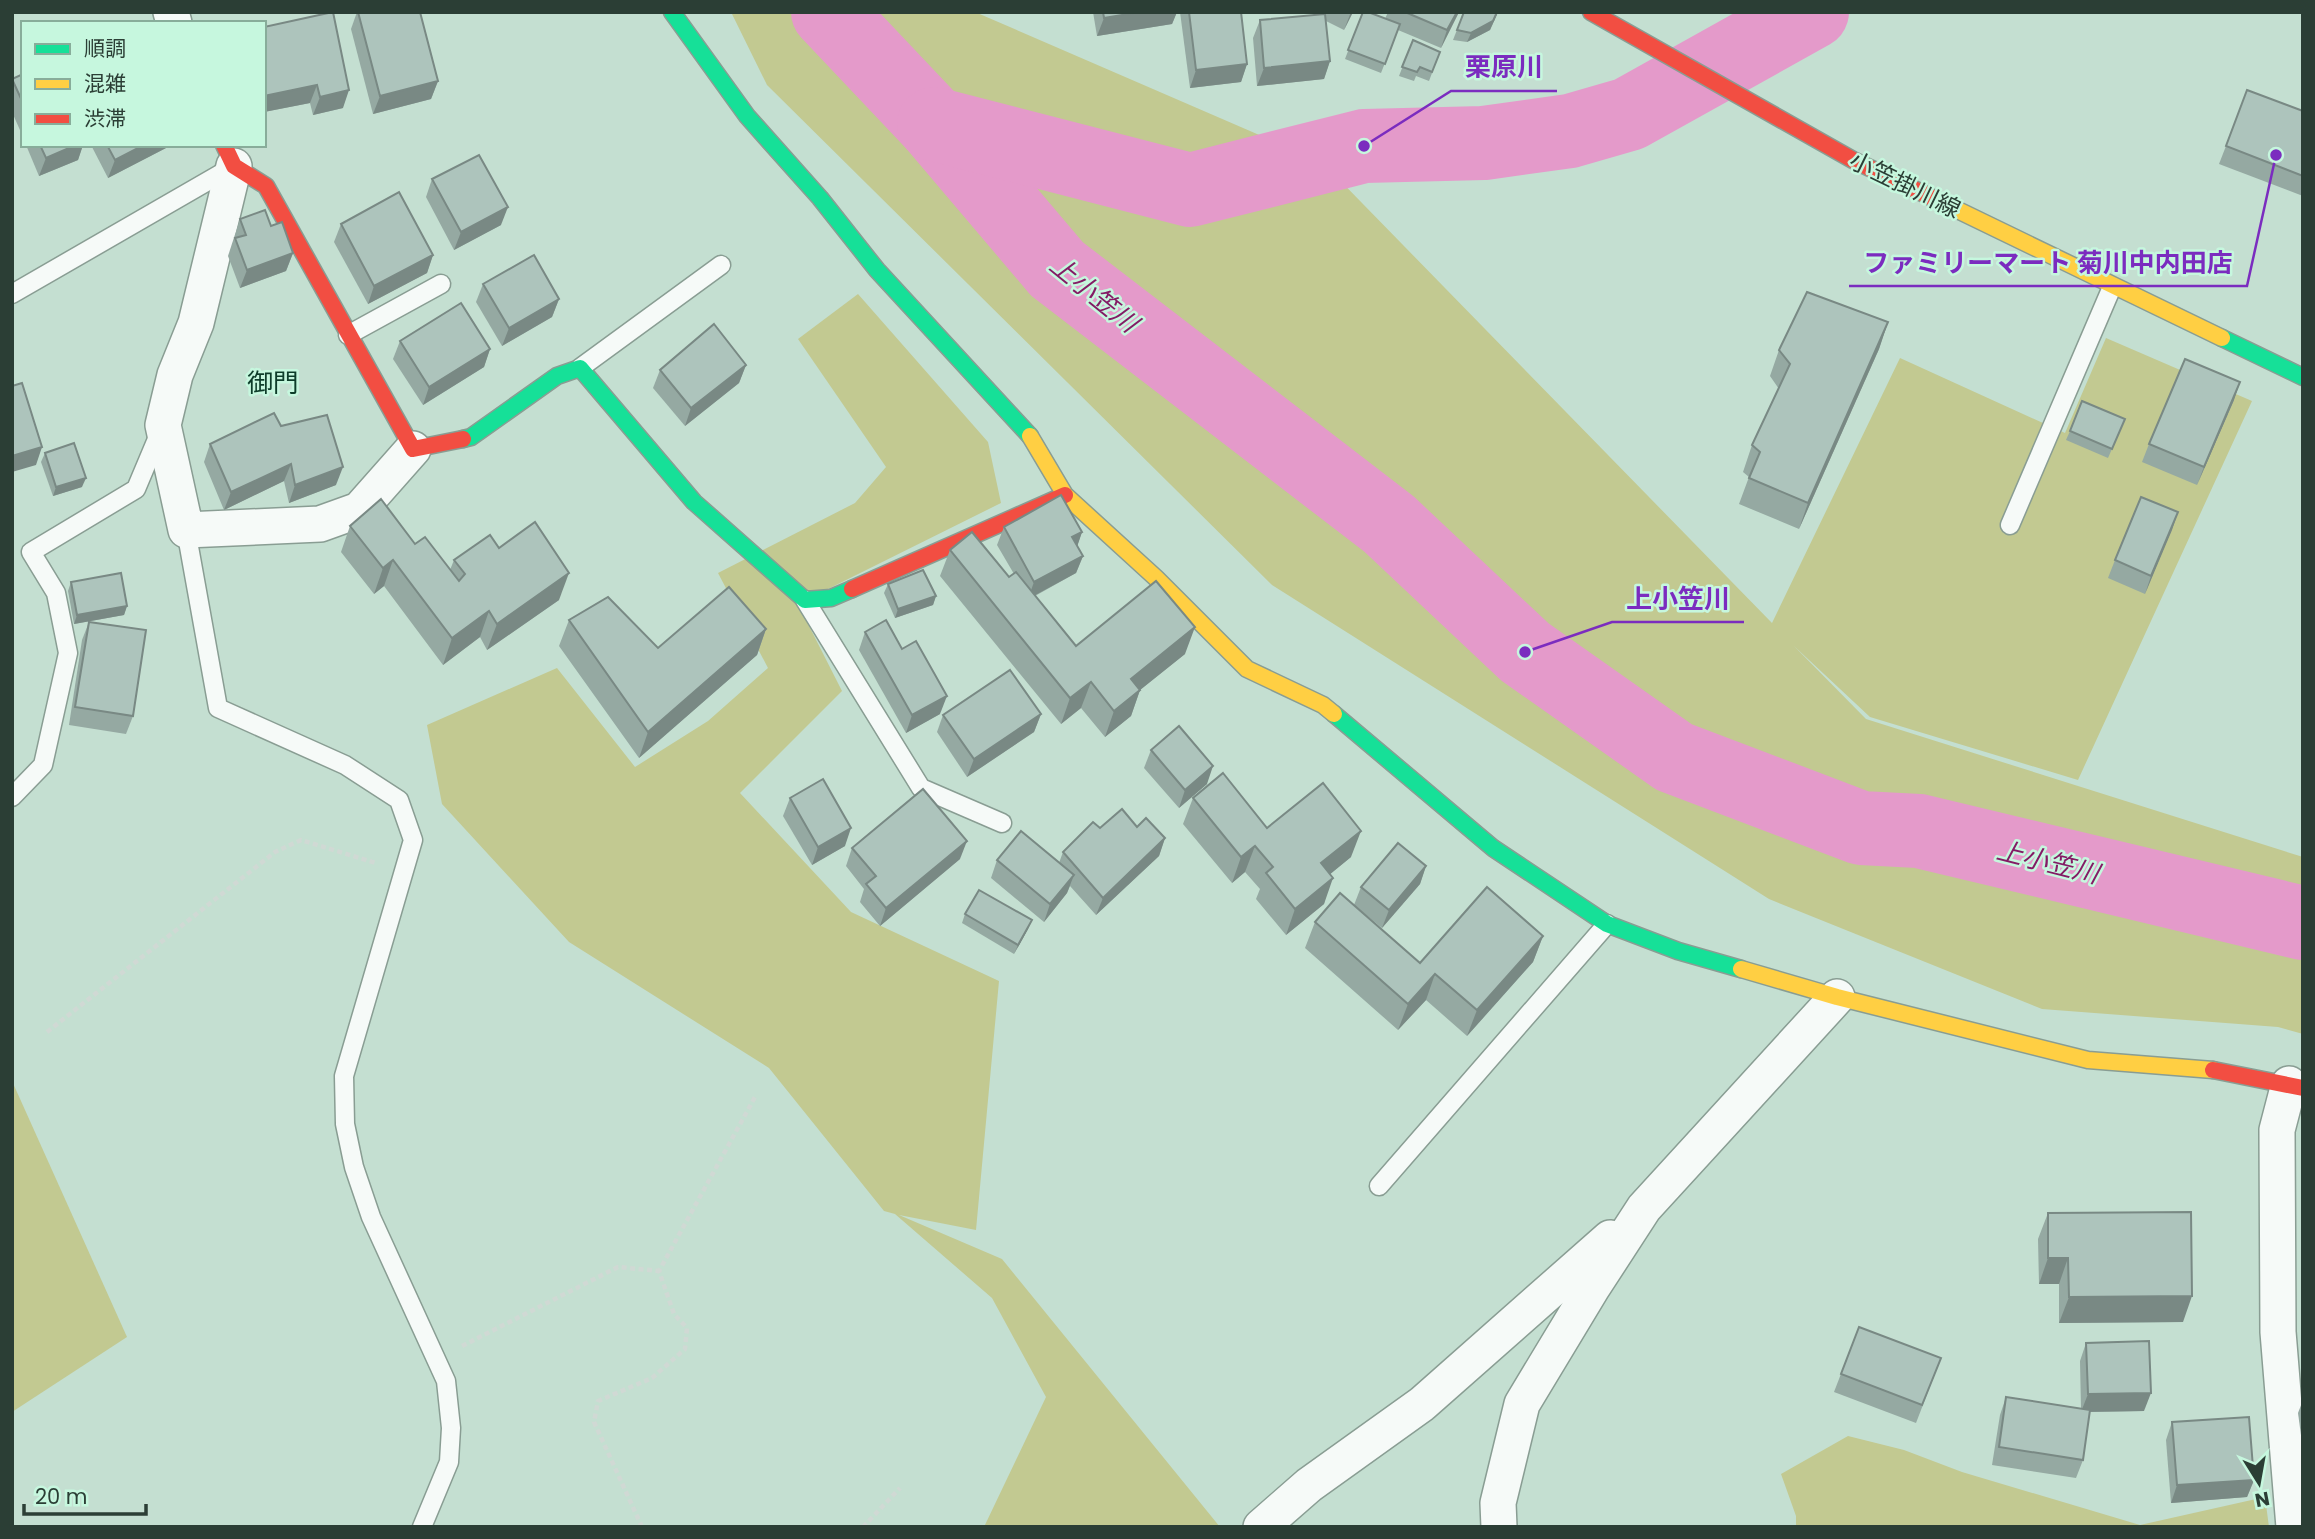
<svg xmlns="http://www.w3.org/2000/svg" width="2315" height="1539" viewBox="0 0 2315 1539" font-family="Poppins,'Noto Sans JP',sans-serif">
	<rect width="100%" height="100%" fill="#c4dfd1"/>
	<g fill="#c2c991">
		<path d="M731,12H975L1322,162L1772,623L1900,358L2065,433L2106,338L2252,401L2078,780L1870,717L1794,646L1866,719L2303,857V1034L2278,1027L2042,1009L1769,899L1272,585L767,85Z"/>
		<path d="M858,294L988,442L1001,503L820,593L808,624L842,691L740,793L851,912L999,981L976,1230L899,1215L1002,1259L1220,1527H984L1046,1397L992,1298L895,1214L884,1211L769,1068L569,942L442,804L427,725L557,668L635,767L708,721L768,668L718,573L855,503L886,467L798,339Z"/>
		<path d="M12,1081L127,1337L12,1412Z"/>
		<path d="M1848,1436L1904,1450L1962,1472L2140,1525L2265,1497L2269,1527H1796V1516L1781,1474Z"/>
	</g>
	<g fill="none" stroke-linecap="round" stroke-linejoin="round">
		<g stroke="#e49aca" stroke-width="74">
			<path d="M828,12L934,124L1057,269L1389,524L1525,652L1674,757L1861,828L1919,831L2303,923"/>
			<path d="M934,124L1190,190L1364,146L1484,143L1570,131L1629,114L1812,12"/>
		</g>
		<defs>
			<g id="lane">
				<path d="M12,294L234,166"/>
				<path d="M348,335L441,284"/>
				<path d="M580,368L721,265"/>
				<path d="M2010,525L2112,287"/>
				<path d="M186,530L218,708L345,765L399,800L413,840L344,1076L345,1124L354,1167L371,1217L446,1381L451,1428L449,1462L422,1527"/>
				<path d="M805,600L921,788L1002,823"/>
				<path d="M12,797L43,765L68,653L56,593L31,552L136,489L160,432"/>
				<path d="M1379,1186L1607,924"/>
			</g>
			<g id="street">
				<path d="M171,12L174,23"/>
				<path d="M234,166L196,323L175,375L163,425L186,530L320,524L359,510L413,449"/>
				<path d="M2289,1084L2277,1130L2278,1332L2294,1527"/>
				<path d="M1261,1527L1309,1485L1422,1404L1610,1238"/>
				<path d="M1499,1527L1498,1503L1522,1404L1592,1288L1644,1208L1837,997"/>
			</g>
			<g id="fast">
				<path d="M672,12L747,116L820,198L877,270L1030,436"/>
				<path d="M2222,338L2303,377"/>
				<path d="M463,439L471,437L557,376L580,368L694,502L805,600L831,598L852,589"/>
				<path d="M1334,714L1493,848L1607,924L1678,951L1741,969"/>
			</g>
			<g id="slow">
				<path d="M1939,201L2222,338"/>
				<path d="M1030,436L1065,495L1156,578L1247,669L1323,705L1334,714"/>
				<path d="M1741,969L1837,997L2088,1060L2213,1070"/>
			</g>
			<g id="jam">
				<path d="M1591,12L1853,160L1939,201"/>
				<path d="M224,145L234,166L266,186L413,449L463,439"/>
				<path d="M852,589L1065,495"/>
				<path d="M2213,1070L2303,1088"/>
			</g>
		</defs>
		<use href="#lane" stroke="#899d93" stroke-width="21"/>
		<use href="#street" stroke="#899d93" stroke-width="38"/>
		<use href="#fast" stroke="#899d93" stroke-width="19"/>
		<use href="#slow" stroke="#899d93" stroke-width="19"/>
		<use href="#jam" stroke="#899d93" stroke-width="19"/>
		<g stroke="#d0d9d4" stroke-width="4.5" stroke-dasharray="5 3.5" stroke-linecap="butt">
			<path d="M47,1032L275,852L301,840L376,863"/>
			<path d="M462,1346L618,1267L659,1271"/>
			<path d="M642,1527L594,1422L598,1401L652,1378L685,1349L687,1328L674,1314L659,1271L755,1097"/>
			<path d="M863,1527L900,1488"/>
		</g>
		<use href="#lane" stroke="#f6faf8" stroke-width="18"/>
		<use href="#street" stroke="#f6faf8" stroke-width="35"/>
		<use href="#fast" stroke="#16e098" stroke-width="16"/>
		<use href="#slow" stroke="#ffcf43" stroke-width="16"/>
		<use href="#jam" stroke="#f24e42" stroke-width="16"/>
	</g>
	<g fill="#95a9a2">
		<path d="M357,12L438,81L431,99L373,114L351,29Z"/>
		<path d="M1093,12H1177L1172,24L1097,36Z"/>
		<path d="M1180,12H1241L1247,64L1241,82L1190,88Z"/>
		<path d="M1309,12H1353L1344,30L1326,21L1330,61L1324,79L1257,86L1253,38L1260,20L1314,15Z"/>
		<path d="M1363,12L1385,19L1388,12H1459L1441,48L1398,30L1381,73L1345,59Z"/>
		<path d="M1464,12H1498L1490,30L1467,42L1453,40Z"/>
		<path d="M264,27L343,108L313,115L310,103L264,112Z"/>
		<path d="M1413,40L1440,52L1429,81L1416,76L1414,81L1399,76Z"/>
		<path d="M23,74V137L12,112V79Z"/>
		<path d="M2303,111V196L2219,164L2226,146Z"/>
		<path d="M26,145H83L78,160L39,176Z"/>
		<path d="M91,145H167L166,148L108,178Z"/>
		<path d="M432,179L501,225L454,250L426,197Z"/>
		<path d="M240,219L271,226L293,253L286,271L240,288L228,256Z"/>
		<path d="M341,224L433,255L427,273L368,304L334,242Z"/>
		<path d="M483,284L559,299L552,317L502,346L476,302Z"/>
		<path d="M1888,322L1879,349L1799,529L1739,504L1749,477L1743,472L1752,445L1779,389L1770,376L1779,350Z"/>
		<path d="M400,341L490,349L484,367L423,405L393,359Z"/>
		<path d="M746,365L739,383L685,426L653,388L660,370Z"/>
		<path d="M2234,400L2197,485L2142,462L2149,444Z"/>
		<path d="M2125,419L2108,458L2066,440L2070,431Z"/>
		<path d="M281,426L336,485L289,503L284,481L224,510L204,462L210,444Z"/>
		<path d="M45,453L82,487L53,496L41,462Z"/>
		<path d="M2178,512L2145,594L2108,578L2115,560Z"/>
		<path d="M350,526L415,544L450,570L454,560L499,548L559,600L487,650L480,637L443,665L384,586L374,594L341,552Z"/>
		<path d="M1004,527L1082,532L1077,546L1083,556L1076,573L1035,596L1076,646L1185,654L1140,690L1131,716L1105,737L1081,708L1061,724L940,576L950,550L1009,577L1014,574L997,545Z"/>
		<path d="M71,582L127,606L124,615L74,624L68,591Z"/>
		<path d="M888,584L936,596L933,605L895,618L884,593Z"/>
		<path d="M569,620L658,648L766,629L757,655L639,758L559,646Z"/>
		<path d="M89,622L133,716L126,734L69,725L82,640Z"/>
		<path d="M865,632L940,714L906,733L859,650Z"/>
		<path d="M1041,714L1034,732L967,777L937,732L943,715Z"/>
		<path d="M1151,750L1207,784L1179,808L1144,768Z"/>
		<path d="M790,798L845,846L812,865L783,816Z"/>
		<path d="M1193,798L1267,828L1351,857L1330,874L1324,904L1286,935L1256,899L1260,889L1245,872L1232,883L1183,824Z"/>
		<path d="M1137,827L1165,838L1159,856L1096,915L1070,886L1067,893L1044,922L991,878L997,860L1059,863L1063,852L1100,828Z"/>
		<path d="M852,848L960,859L880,926L860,902L864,889L846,866Z"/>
		<path d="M1426,866L1420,884L1382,928L1354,905L1361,887Z"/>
		<path d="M965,914L1028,929L1014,954L962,923Z"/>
		<path d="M1315,922L1420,963L1543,936L1533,962L1467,1036L1426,1000L1398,1030L1305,948Z"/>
		<path d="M2048,1213L2183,1322L2059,1323V1284H2039L2038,1239Z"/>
		<path d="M1859,1327L1941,1358L1916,1423L1834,1392Z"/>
		<path d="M2086,1343L2144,1411L2090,1412L2083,1460L2076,1478L1992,1465L2000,1415L2006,1397L2081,1409L2080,1361Z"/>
		<path d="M2303,1400V1450L2298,1413Z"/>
		<path d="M2172,1422L2254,1480L2247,1497L2171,1503L2166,1440Z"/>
	</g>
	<g fill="#798984">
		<path d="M1140,12H1177L1172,24L1097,36L1104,18Z"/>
		<path d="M1351,12H1353L1344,30Z"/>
		<path d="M1457,12H1459L1441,48L1447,30Z"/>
		<path d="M1498,12L1490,30L1467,42L1471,33Z"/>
		<path d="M1330,61L1324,79L1257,86L1264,68Z"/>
		<path d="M1247,64L1241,82L1190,88L1196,70Z"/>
		<path d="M438,81L431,99L373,114L380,96Z"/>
		<path d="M317,85L310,103L264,112V96Z"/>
		<path d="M349,90L343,108L313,115L320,97Z"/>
		<path d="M76,145H83L78,160L39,176L46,158Z"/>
		<path d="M144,145H167L166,148L108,178L115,160Z"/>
		<path d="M508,207L501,225L454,250L461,232Z"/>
		<path d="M293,253L286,271L240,288L247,270Z"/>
		<path d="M433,255L427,273L368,304L374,286Z"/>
		<path d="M559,299L552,317L502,346L509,328Z"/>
		<path d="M1888,322L1879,349L1799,529L1808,503Z"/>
		<path d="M490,349L484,367L423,405L429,387Z"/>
		<path d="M746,365L739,383L685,426L691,408Z"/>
		<path d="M2240,382L2234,400L2197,485L2204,467Z"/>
		<path d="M42,447L36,465L12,472V456Z"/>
		<path d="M291,464L284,481L224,510L231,492Z"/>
		<path d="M343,467L336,485L289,503L295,485Z"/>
		<path d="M86,478L82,487L53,496L56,487Z"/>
		<path d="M2178,512L2172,530L2145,594L2151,576Z"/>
		<path d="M1082,532L1076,550L1072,537Z"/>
		<path d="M1083,556L1076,573L1028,599L1034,582Z"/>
		<path d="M393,560L384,586L374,594L383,568Z"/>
		<path d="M569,573L559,600L487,650L497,624Z"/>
		<path d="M936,596L933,605L895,618L898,609Z"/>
		<path d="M127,606L124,615L74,624L77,615Z"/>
		<path d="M489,611L480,637L443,665L452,638Z"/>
		<path d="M1195,627L1185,654L1140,690L1131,716L1105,737L1114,711L1131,679Z"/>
		<path d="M766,629L757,655L639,758L648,732Z"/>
		<path d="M1091,682L1081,708L1061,724L1070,698Z"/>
		<path d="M947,696L940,714L906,733L912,715Z"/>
		<path d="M1041,714L1034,732L967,777L974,759Z"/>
		<path d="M1213,766L1207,784L1179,808L1185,790Z"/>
		<path d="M851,828L845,846L812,865L818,847Z"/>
		<path d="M1361,831L1351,857L1312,889L1321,863Z"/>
		<path d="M1165,838L1159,856L1096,915L1103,898Z"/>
		<path d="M967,841L960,859L880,926L886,908Z"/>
		<path d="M1255,846L1245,872L1232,883L1241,857Z"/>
		<path d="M1426,866L1420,884L1382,928L1389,910Z"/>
		<path d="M1074,875L1067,893L1044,922L1050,904Z"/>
		<path d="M1333,878L1324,904L1286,935L1295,909Z"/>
		<path d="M1032,920L1028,929L1014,954L1018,945Z"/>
		<path d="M1543,936L1533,962L1467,1036L1477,1010Z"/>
		<path d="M1435,974L1426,1000L1398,1030L1408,1004Z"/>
		<path d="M2048,1258H2068L2059,1284H2039Z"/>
		<path d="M2192,1296L2183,1322L2059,1323L2069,1297Z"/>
		<path d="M2151,1393L2144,1411L2081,1412L2088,1394Z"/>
		<path d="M2254,1480L2247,1497L2171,1503L2177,1485Z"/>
	</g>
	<g fill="#adc4bc" stroke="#798984" stroke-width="2">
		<path d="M333,12L349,90L320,97L317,85L264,96V27Z"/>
		<path d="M358,12H420L438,81L380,96Z"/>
		<path d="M1103,12H1140L1104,18Z"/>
		<path d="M1189,12H1241L1247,64L1196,70Z"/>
		<path d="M1363,12H1368L1400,24L1385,64L1348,50Z"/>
		<path d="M1405,12H1457L1447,30Z"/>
		<path d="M1464,12H1497L1493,21L1471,33L1457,30Z"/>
		<path d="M1325,14L1330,61L1264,68L1260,20Z"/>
		<path d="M1413,40L1440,52L1432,72L1420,67L1417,72L1402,67Z"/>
		<path d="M23,74V103L12,79Z"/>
		<path d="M2247,90L2303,111V176L2226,146Z"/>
		<path d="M40,145H76L46,158Z"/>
		<path d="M107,145H144L115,160Z"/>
		<path d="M479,155L508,207L461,232L432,179Z"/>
		<path d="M399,192L433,255L374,286L341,224Z"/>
		<path d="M265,210L271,226L282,222L293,253L247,270L235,238L246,235L240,219Z"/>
		<path d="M534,255L559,299L509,328L483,284Z"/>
		<path d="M1807,292L1888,322L1808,503L1749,478L1760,452L1752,445L1790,364L1779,350Z"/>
		<path d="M461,303L490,349L429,387L400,341Z"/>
		<path d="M714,324L746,365L691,408L660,370Z"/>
		<path d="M2185,359L2240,382L2204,467L2149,444Z"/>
		<path d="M22,383L42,447L12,456V386Z"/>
		<path d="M2082,401L2125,419L2112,449L2070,431Z"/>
		<path d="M274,413L281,426L327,415L343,467L295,485L291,464L231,492L210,444Z"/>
		<path d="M74,443L86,478L56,487L45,453Z"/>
		<path d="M1061,495L1082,532L1072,537L1083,556L1034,582L1004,527Z"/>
		<path d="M2141,497L2178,512L2151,576L2115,560Z"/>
		<path d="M381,499L415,544L425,537L459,581L465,574L454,560L490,535L499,548L535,522L569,573L497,624L489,611L452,638L393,560L383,568L350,526Z"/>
		<path d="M972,532L1009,577L1016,572L1076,646L1156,581L1195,627L1131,679L1140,690L1114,711L1091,682L1070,698L950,550Z"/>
		<path d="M923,570L936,596L898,609L888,584Z"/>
		<path d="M121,573L127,606L77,615L71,582Z"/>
		<path d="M729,587L766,629L648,732L569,620L608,597L658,648Z"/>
		<path d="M886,620L902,649L916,641L947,696L912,715L865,632Z"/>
		<path d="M89,622L146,630L133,716L75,707Z"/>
		<path d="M1010,670L1041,714L974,759L943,715Z"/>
		<path d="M1179,726L1213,766L1185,790L1151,750Z"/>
		<path d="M1223,773L1267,828L1323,783L1361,831L1321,863L1333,878L1295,909L1266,873L1273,867L1255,846L1241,857L1193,798Z"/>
		<path d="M823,779L851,828L818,847L790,798Z"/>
		<path d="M923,789L967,841L886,908L866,884L876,876L852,848Z"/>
		<path d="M1122,809L1137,827L1146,818L1165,838L1103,898L1063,852L1093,822L1100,828Z"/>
		<path d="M1021,831L1074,875L1050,904L997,860Z"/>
		<path d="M1398,843L1426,866L1389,910L1361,887Z"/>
		<path d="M1487,887L1543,936L1477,1010L1435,974L1408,1004L1315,922L1340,893L1420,963Z"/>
		<path d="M979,890L1032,920L1018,945L965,914Z"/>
		<path d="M2191,1212L2192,1296L2069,1297L2068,1258H2048V1213Z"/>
		<path d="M1859,1327L1941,1358L1922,1405L1841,1374Z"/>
		<path d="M2149,1341L2151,1393L2088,1394L2086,1343Z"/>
		<path d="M2006,1397L2090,1410L2083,1460L1999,1447Z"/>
		<path d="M2249,1417L2254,1480L2177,1485L2172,1422Z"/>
	</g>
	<g text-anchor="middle" stroke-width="5" stroke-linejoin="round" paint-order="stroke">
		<g font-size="24" fill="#2b3e35" stroke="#c6f7de">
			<text transform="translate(1905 185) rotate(26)" y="8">小笠掛川線</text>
		</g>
		<g font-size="26" font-style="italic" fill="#841b65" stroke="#c6f7de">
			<text transform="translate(1094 294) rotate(39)" y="9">上小笠川</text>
			<text transform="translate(2048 862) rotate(14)" y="9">上小笠川</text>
		</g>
		<g font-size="26" fill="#0e3d2a" stroke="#c6f7de">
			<text x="273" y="392">御門</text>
		</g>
	</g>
	<path fill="none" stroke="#7b2cbf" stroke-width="2.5" d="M1364 146L1451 91H1557M2276 155L2247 286H1849M1525 652L1612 622H1744"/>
	<g fill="#7b2cbf" stroke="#c6f7de" stroke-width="2.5">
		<circle cx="1364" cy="146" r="7"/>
		<circle cx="2276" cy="155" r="7"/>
		<circle cx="1525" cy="652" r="7"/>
	</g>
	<g font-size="26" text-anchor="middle" font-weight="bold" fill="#7b2cbf" stroke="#c6f7de" stroke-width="5" stroke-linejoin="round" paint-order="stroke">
		<text x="1504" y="76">栗原川</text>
		<text x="2048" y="272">ファミリーマート 菊川中内田店</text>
		<text x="1678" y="608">上小笠川</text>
	</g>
	<rect width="2315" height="1539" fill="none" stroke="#2b3e35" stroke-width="28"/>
	<rect x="21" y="21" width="245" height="126" fill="#c6f7de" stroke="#88ad9a" stroke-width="2"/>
	<rect x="35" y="44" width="35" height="10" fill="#16e098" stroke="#88ad9a" stroke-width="2"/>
	<text x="84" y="56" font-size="21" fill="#2b3e35">順調</text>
	<rect x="35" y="79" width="35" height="10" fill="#ffcf43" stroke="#88ad9a" stroke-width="2"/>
	<text x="84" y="91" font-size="21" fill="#2b3e35">混雑</text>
	<rect x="35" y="114" width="35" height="10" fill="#f24e42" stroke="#88ad9a" stroke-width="2"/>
	<text x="84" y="126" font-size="21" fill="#2b3e35">渋滞</text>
	<g transform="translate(2259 1483) rotate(169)" stroke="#c6f7de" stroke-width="5" paint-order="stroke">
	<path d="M0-5L12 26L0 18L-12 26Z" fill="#2b3e35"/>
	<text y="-10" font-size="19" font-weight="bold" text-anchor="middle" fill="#2b3e35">N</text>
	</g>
	<path d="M24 1504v10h122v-10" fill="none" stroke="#2b3e35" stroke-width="3.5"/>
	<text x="35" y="1504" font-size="21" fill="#2b3e35" stroke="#c6f7de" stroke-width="5" paint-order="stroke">20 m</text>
</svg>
